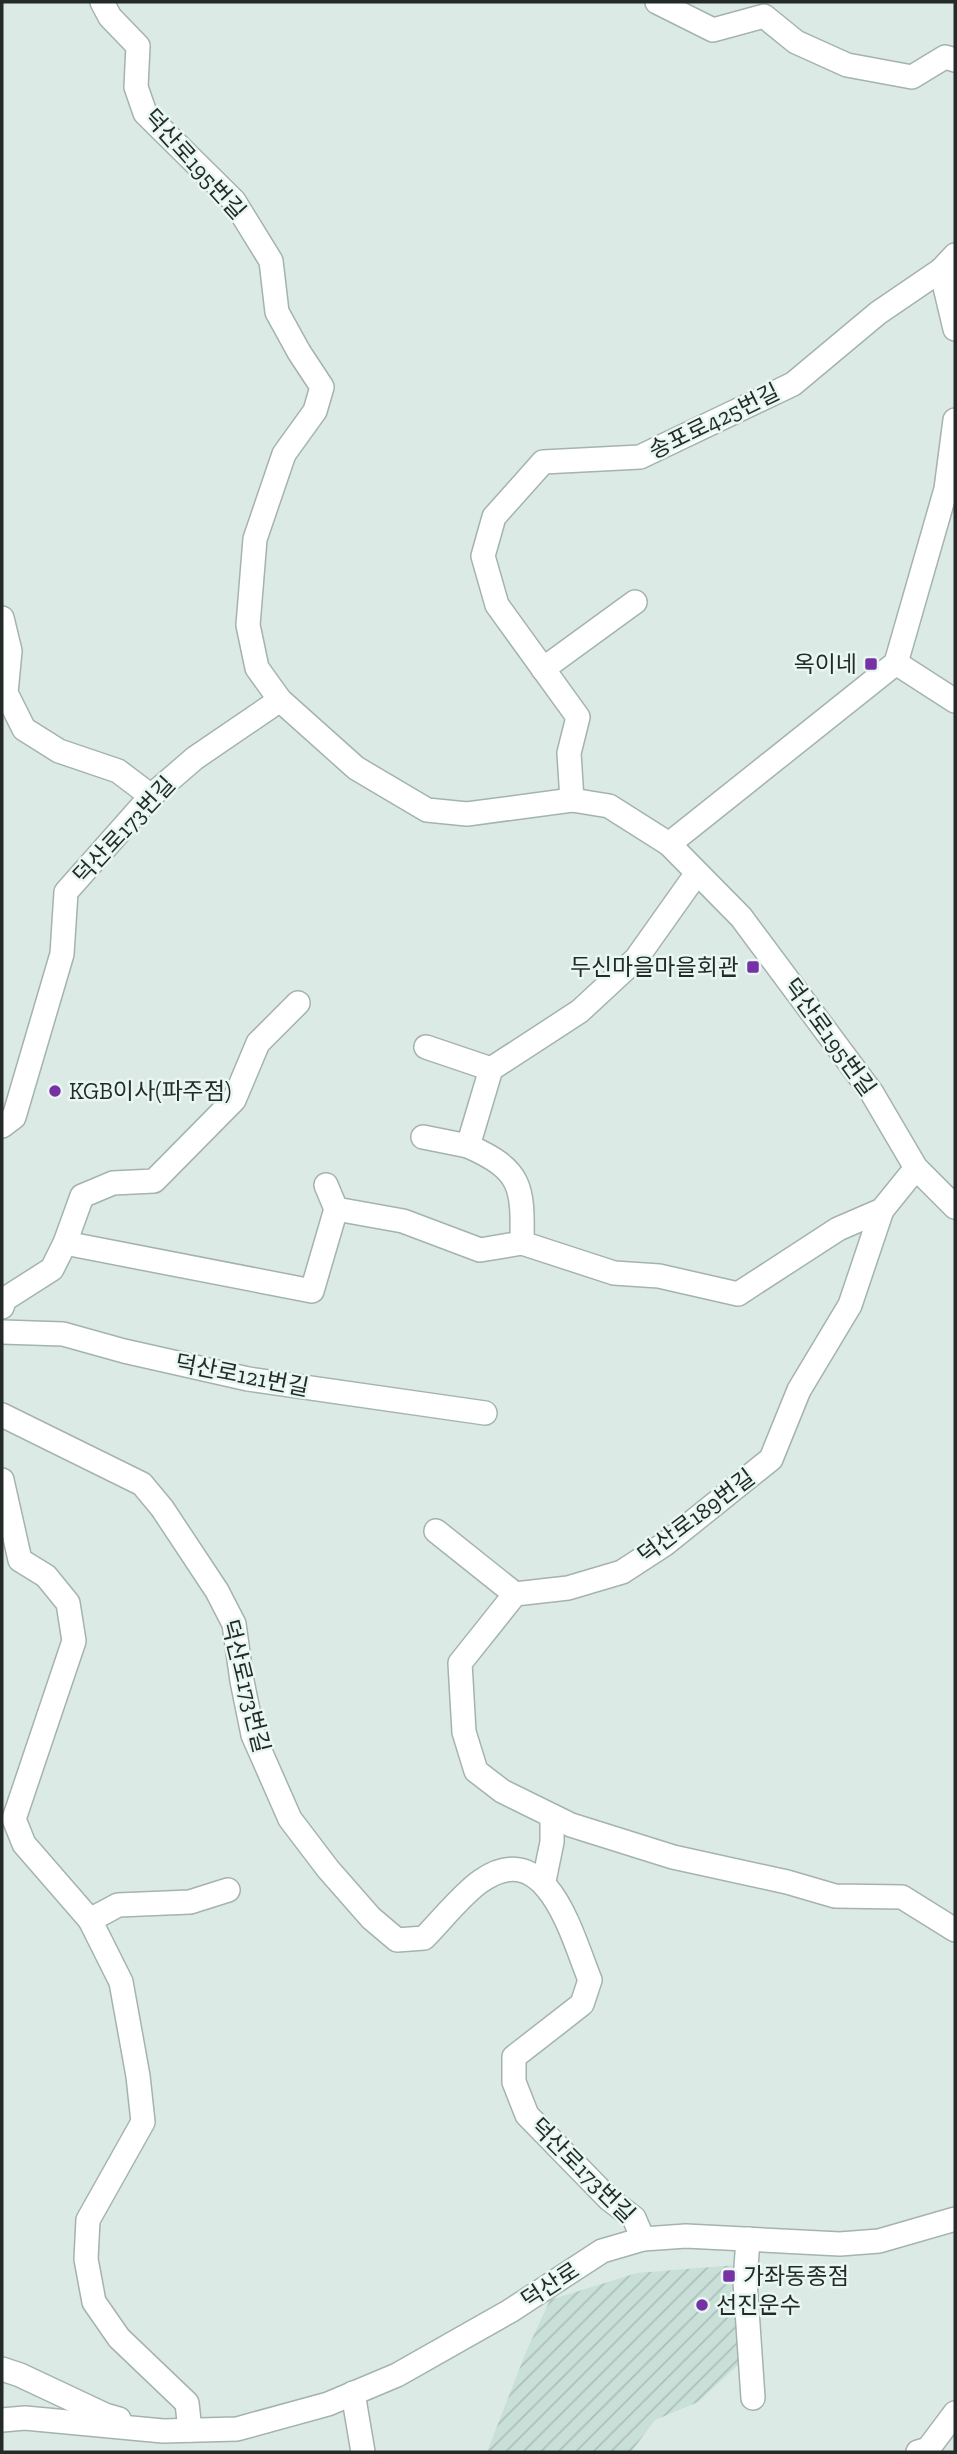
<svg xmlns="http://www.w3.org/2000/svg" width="957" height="2454" viewBox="0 0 957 2454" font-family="'Zilla Slab','Noto Sans KR',serif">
	<defs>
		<pattern id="industrial-furrows" width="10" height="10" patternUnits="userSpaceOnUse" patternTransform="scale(1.75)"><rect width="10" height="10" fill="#c8e0d7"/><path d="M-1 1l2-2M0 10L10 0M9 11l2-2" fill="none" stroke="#acc0b9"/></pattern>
	</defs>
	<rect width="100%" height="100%" fill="#dbeae4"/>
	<path fill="url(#industrial-furrows)" d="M736,2265L740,2363L698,2402L655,2420L631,2452H487L526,2352L550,2300L637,2273Z"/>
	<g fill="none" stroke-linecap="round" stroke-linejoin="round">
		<defs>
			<g id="minor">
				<path d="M102,2L110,17L138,46L136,87L145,113L234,201L271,261L277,312L299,352L322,387L315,411L284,454L255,539L248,625L257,668L280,700L356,768L427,810L467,814L572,800L609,806L669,844L741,917L872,1093L916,1168L955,1207"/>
				<path d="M657,2L713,30L764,16L796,42L847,65L912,77L945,57L955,60"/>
				<path d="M941,270L955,329"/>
				<path d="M2,618L10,651L6,693L24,729L59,751L118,771L151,796"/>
				<path d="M896,663L955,701"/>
				<path d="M543,669L635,602"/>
				<path d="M572,800L569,753L578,717L497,605L483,556L494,517L543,462L640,457L793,384L878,313L941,270L955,255"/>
				<path d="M669,844L896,663L946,489L955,420"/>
				<path d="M426,1047L491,1069"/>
				<path d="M2,1126L14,1117L62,954L66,892L151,796L195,758L280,700"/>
				<path d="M423,1137L468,1146L491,1069L580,1011L636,959L697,873"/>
				<path d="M468,1146C522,1170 523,1186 522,1243"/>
				<path d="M326,1185L336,1209"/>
				<path d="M882,1210L850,1305L799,1390L771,1459L665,1544L622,1572L568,1588L515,1594L460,1663L464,1732L476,1771L502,1791L571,1825L673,1857L787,1882L835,1896L902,1897L955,1930"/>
				<path d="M65,1243L312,1291L336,1209L403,1221L480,1250L522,1243L614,1273L659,1276L738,1294L838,1229L882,1210L916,1168"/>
				<path d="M2,1307L5,1299L52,1269L65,1243L82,1196L113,1183L154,1181L234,1100L258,1043L298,1003"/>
				<path d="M2,1332L63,1334L124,1351L248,1379L485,1413"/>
				<path d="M2,1415L142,1484L162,1508L217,1591L234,1624L242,1681L253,1735L290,1819L328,1869L371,1918L397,1940L424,1938C440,1922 463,1893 481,1881C547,1835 572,1936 590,1980L582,2004L514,2057V2082L527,2115L609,2199L634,2218L643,2239"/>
				<path d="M2,1480L20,1560L46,1576L68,1603L74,1641L14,1819L24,1844L90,1920L121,1982L138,2076L143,2122L88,2220L86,2259L94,2302L119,2338L187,2403L190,2430"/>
				<path d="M436,1531L515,1594"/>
				<path d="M544,1881L552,1842V1816"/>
				<path d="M90,1920L118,1905L190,1902L228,1890"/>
				<path d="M748,2239L745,2281L753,2398"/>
				<path d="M2,2369L20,2375L105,2415L119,2419"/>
				<path d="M353,2393L363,2452"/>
				<path d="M2,2420L25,2418L163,2431L237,2429L328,2404L397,2375L510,2311L602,2251L643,2239L686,2236L840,2244L879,2241L955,2219"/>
				<path d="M918,2452L928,2449L955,2413"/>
			</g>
		</defs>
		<use href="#minor" stroke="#a4b3ad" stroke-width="26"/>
		<use href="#minor" stroke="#fff" stroke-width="23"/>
	</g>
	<g fill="#7631a4" stroke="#e8f7f1" stroke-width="2.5">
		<rect x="864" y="657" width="14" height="14" rx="3.5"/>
		<rect x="746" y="960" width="14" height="14" rx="3.5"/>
		<circle cx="55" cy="1091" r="7"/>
		<rect x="722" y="2269" width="14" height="14" rx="3.5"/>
		<circle cx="702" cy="2305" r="7"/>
	</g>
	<g text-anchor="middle" stroke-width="5" stroke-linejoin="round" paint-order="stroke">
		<g font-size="23" fill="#242a28" stroke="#e8f7f1">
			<text transform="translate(195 164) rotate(48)" y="8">덕산로195번길</text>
			<text transform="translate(714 421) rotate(-26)" y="8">송포로425번길</text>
			<text transform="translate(124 830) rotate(-47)" y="8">덕산로173번길</text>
			<text transform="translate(830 1037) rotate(54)" y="8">덕산로195번길</text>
			<text transform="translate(242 1375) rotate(11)" y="8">덕산로121번길</text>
			<text transform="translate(696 1516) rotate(-37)" y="8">덕산로189번길</text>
			<text transform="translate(246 1686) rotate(76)" y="8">덕산로173번길</text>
			<text transform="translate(583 2170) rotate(45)" y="8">덕산로173번길</text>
			<text transform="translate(550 2285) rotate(-33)" y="8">덕산로</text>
		</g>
		<g font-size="23" fill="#242a28" stroke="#e8f7f1" text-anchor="start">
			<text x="857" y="672" text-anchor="end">옥이네</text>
			<text x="739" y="975" text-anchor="end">두신마을마을회관</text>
			<text x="69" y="1099">KGB이사(파주점)</text>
			<text x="743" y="2284">가좌동종점</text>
			<text x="716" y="2313">선진운수</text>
		</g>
	</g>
	<rect width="957" height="2454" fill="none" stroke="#242a28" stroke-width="7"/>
</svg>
